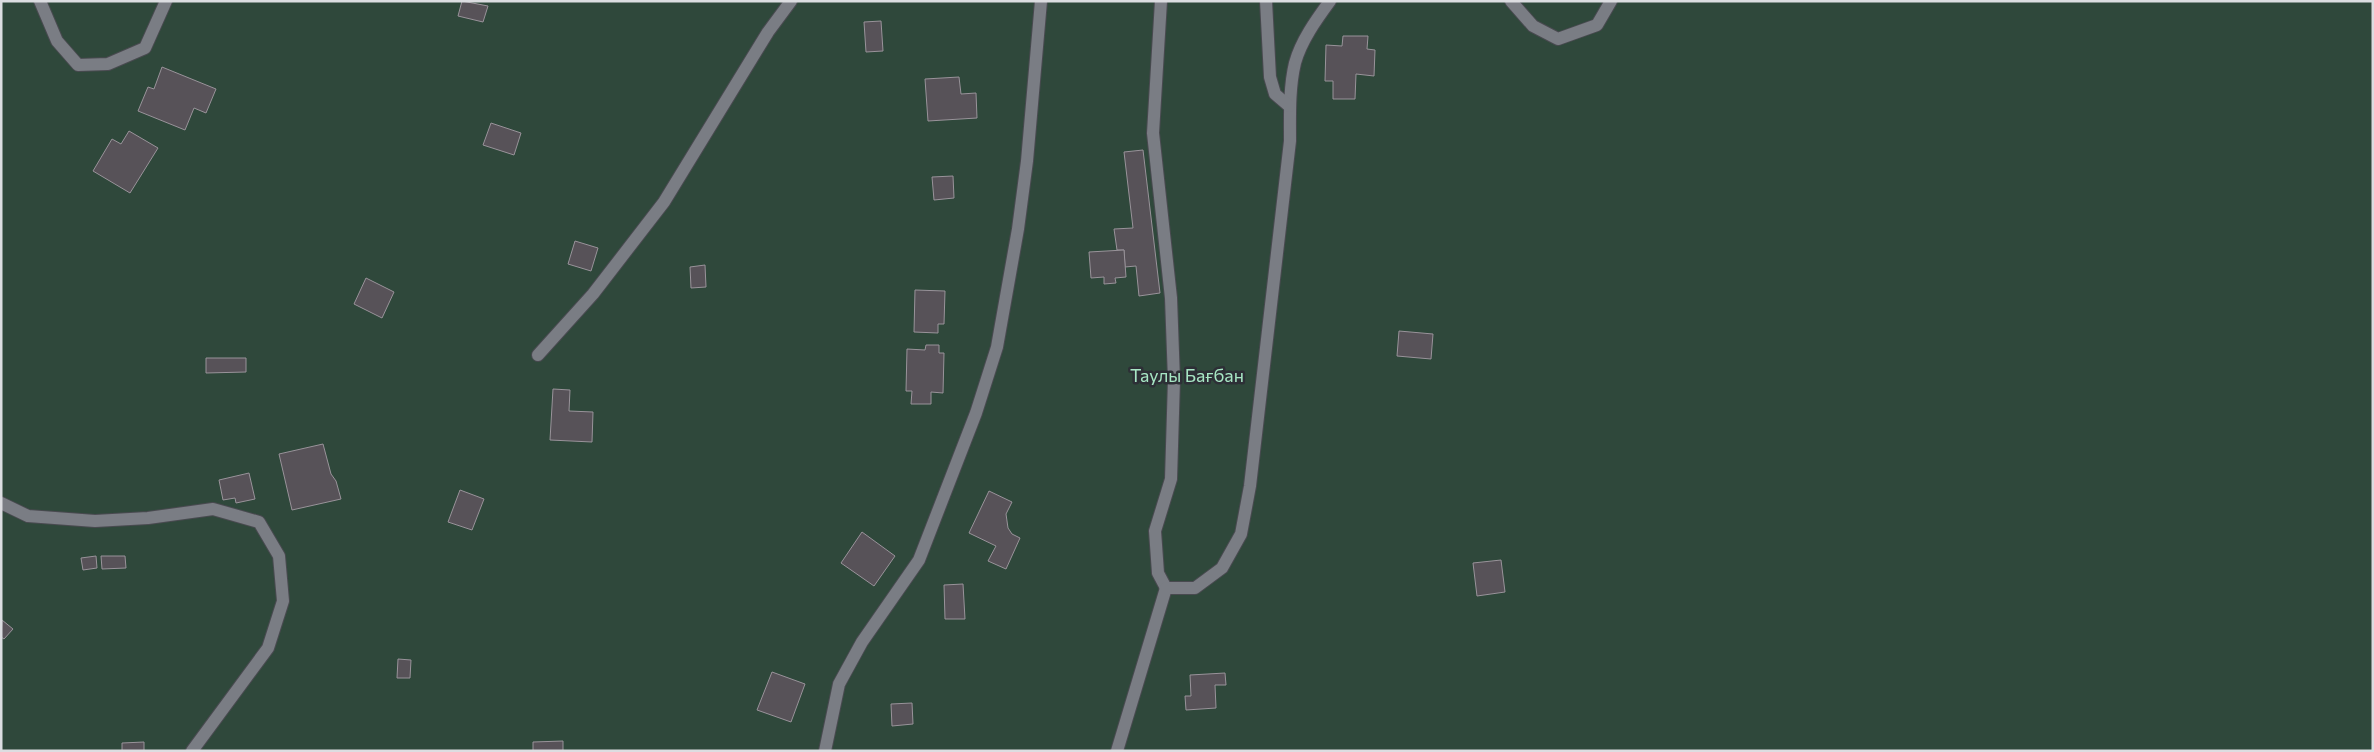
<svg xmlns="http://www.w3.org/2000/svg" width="2374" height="752" viewBox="0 0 2374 752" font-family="Commissioner,sans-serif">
	<rect width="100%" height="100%" fill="#2d2f36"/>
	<rect fill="#2f483b" x="1" y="1" width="2372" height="750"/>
	<g fill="#575258" stroke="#99939a">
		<path d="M462,1L488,6L483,22L458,16Z"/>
		<path d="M881,21L883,51L866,52L864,22Z"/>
		<path d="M1343,36H1368L1367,49L1375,50L1374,76L1356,74L1355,99H1333V81H1325L1326,45L1342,46Z"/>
		<path d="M162,67L216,89L206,113L194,108L185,130L138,111L148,87L154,89Z"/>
		<path d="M959,77L961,94L976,93L977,118L928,121L925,79Z"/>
		<path d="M491,123L521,133L514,155L483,145Z"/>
		<path d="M129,131L158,148L130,193L93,171L112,139L121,144Z"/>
		<path d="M1143,150L1160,293L1139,296L1136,266L1125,267L1124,250H1117L1114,229L1133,228L1124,152Z"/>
		<path d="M953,176L954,198L934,200L932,177Z"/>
		<path d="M575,241L598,248L591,271L568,264Z"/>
		<path d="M1124,250L1126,277L1115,278L1116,283L1104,284V277L1091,278L1089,252Z"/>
		<path d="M705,265L706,287L691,288L690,267Z"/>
		<path d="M366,278L394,292L382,318L354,304Z"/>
		<path d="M915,290L945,291L944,324H938V333L914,332Z"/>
		<path d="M1399,331L1433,334L1431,359L1397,356Z"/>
		<path d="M926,345H939V353H944L943,393L931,392V404H911L912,391H906L907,349L925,350Z"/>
		<path d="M206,358H246V372L206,373Z"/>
		<path d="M553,389L570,390L569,411L593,412L592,442L550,440Z"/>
		<path d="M323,444L331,474L336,481L341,499L292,510L279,454Z"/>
		<path d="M249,473L255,499L236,503L235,498L223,500L219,480Z"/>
		<path d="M460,490L484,499L472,530L448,522Z"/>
		<path d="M989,491L1012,502L1006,514L1008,528L1012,534L1020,538L1006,569L988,561L996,546L969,533Z"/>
		<path d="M862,532L895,556L874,586L841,563Z"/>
		<path d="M96,556L97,568L83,570L81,558Z"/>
		<path d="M101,556H125L126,568L102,569Z"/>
		<path d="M1501,560L1505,592L1477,596L1473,563Z"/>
		<path d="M963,584L965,619H945L944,585Z"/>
		<path d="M2,620L13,629L4,639L1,637Z"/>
		<path d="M398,659L411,660L410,678H397Z"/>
		<path d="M772,672L805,684L791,722L757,710Z"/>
		<path d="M1225,673L1226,685H1215L1216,708L1186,710L1185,696H1191L1190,675Z"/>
		<path d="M912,703L913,724L892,726L891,704Z"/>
		<path d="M563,741V751H533V742Z"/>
		<path d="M144,742V751H122V743Z"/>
	</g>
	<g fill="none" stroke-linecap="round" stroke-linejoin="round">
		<defs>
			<g id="minor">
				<path d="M40,1L57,41L78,65L108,64L145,48L166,1"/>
				<path d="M1161,1L1153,133L1171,298L1174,380L1171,479L1155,531L1158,573L1166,588H1195L1222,568L1241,534L1250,486L1290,141C1290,116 1289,88 1295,63C1301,41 1316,20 1330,1"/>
				<path d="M1266,1L1270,77L1275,94L1289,106"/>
				<path d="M1511,1L1533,26L1558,39L1597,25L1611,1"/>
				<path d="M538,355L593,294L664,202L768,32L791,1"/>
				<path d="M1,503L28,516L95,521L148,518L213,509L259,522L279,556L283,601L268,648L192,751"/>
				<path d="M825,751L839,684L862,642L919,560L976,413L997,347L1018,229L1027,161L1041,1"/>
				<path d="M1117,751L1166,588"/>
			</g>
		</defs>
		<use href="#minor" stroke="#494a50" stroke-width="14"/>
		<use href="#minor" stroke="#7a7d84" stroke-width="12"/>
	</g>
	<g text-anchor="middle" stroke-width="5" stroke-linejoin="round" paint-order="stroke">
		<g font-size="18" fill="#a7e6c4" stroke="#2d2f36">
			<text x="1187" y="382">Таулы Бағбан</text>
		</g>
	</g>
	<rect width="2374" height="752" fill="none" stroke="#dcdde1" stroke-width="5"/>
</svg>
